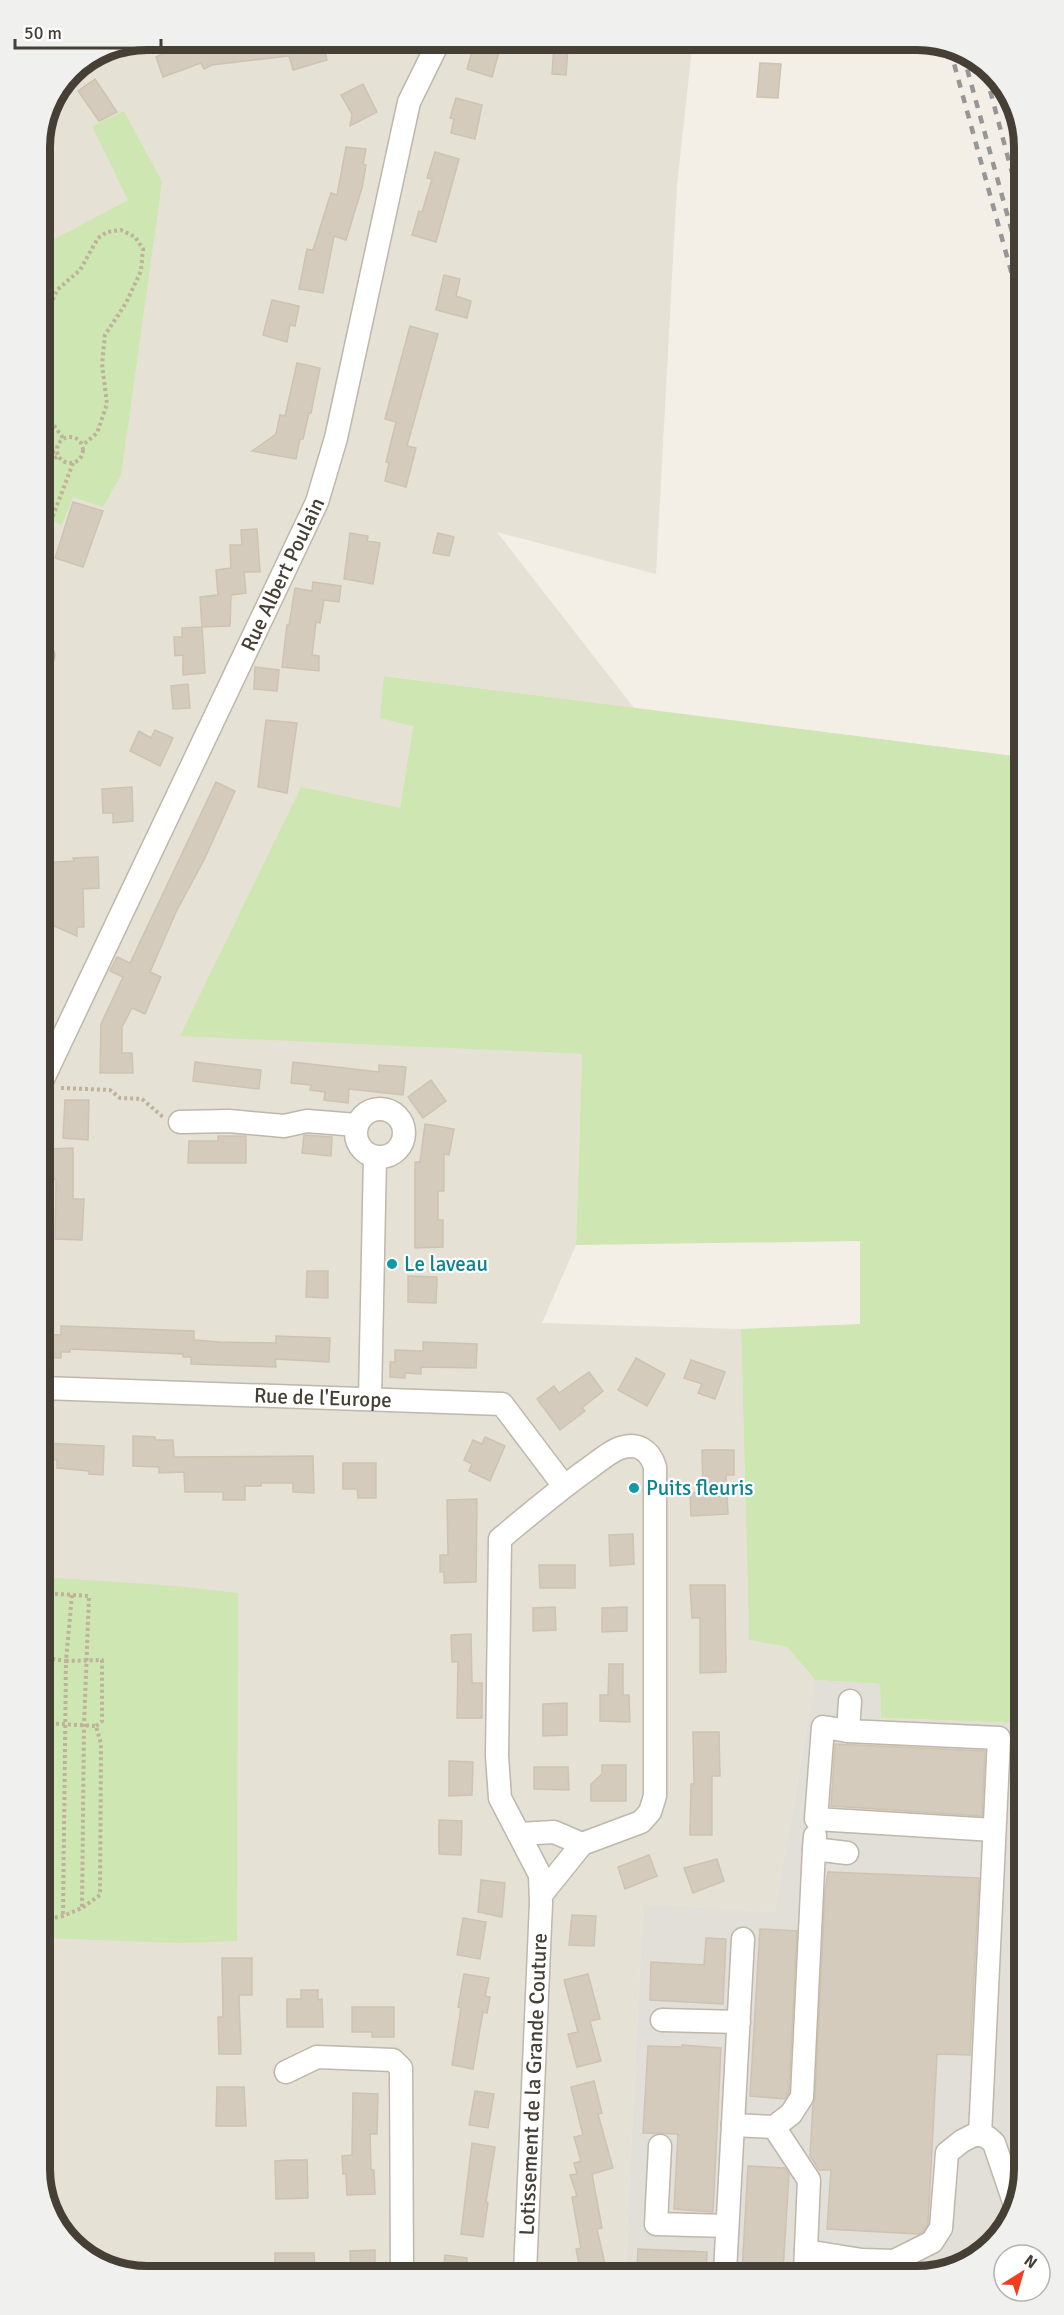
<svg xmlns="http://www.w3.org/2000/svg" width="1064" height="2315" viewBox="0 0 1064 2315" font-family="Signika,sans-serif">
	<rect width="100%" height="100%" fill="#f3efe7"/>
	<path fill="#e6e1d5" d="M146,39H693L677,185L656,574L497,532L634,708L385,676L413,725L400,808L181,1035L582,1054L576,1245L542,1323L741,1329L749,1640L787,1647L815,1680L775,1912L643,1906L625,2272L139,2276L81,2254L45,2204L39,139L71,70L105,47Z"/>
	<path fill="#e2ded8" d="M815,1680L880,1684L881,1718L1019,1723L1024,1752L1025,2169L1003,2234L953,2270L625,2272L643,1905L775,1912Z"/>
	<g fill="#cee6b1">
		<path d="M124,111L162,182L121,475L103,507L73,497L62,525L40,516V247L128,200L92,126Z"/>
		<path d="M384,676L1021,757L1024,1752L1019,1723L881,1718L880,1684L815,1680L787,1647L749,1640L741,1329L860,1324V1241L576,1245L582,1054L180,1036L301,787L400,808L413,726L380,718Z"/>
		<path d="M43,1577L176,1586L238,1593L237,1941L178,1943L44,1938Z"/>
	</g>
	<g fill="#d4cbbc" stroke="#cec3b0" stroke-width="1.5">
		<path d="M188,39H322L327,60L293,70L289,56L212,65L204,69L201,63L163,77L156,57L190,43Z"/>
		<path d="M483,39L501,45L492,77L467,69L473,48L480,49Z"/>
		<path d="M554,45L568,46L566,75L552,74Z"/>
		<path d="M760,63L781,64L778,98L757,97Z"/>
		<path d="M95,79L117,112L99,121L78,91Z"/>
		<path d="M363,84L377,112L350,126L352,114L341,95Z"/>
		<path d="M456,98L482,105L475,139L451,133L454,119L450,118Z"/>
		<path d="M346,147L366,149L363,164L366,165L362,188L346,240L334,236L323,293L299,289L307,249L313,250L331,193L337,195Z"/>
		<path d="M435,152L459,159L436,242L412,235L419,211L422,212L432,179L427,178Z"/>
		<path d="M444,275L460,279L456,296L471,301L467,318L436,310Z"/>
		<path d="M272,300L299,306L295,326L290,325L287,342L263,335Z"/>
		<path d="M410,326L438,334L407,446L416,448L406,487L385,481L389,463L386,462L396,422L385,419Z"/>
		<path d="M297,363L320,368L311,413H309L303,439H300L296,459L252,451L276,434L280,415L285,416Z"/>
		<path d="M73,502L103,511L83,567L55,558Z"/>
		<path d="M257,529L260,572H244L246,593L231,595L230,626L202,627L205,673L183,675V655L175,656L174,637H182V628L202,627L200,597L218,595L216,570L231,568L230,545H242L241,530Z"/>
		<path d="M350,533L368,536L367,541L380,543L373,584L344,579Z"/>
		<path d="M438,533L454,537L449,556L433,553Z"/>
		<path d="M313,582L341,586L339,602L324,600L320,623L316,622L312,655L319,656V671L282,667L287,625H289L295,588L312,591Z"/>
		<path d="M255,667L279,670L277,691L254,689Z"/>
		<path d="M188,684L190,708L173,709L171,686Z"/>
		<path d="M266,720L297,723L287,793L258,787Z"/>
		<path d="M155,730L173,738L160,766L130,751L139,731L151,738Z"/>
		<path d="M216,782L235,791L205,858L176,912L150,972L161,977L145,1014L132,1008L122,1027V1053H132L133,1073H100L101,1024L123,977L110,971L117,957L130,963Z"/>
		<path d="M132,787L133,821L113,823V813H103L102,789Z"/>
		<path d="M98,857L99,888L83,889L84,927H77V936L45,922L44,902H41V863L74,861L73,858Z"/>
		<path d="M195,1062L261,1070L259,1089L193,1081Z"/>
		<path d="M293,1062L379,1072V1065L406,1067L403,1095L349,1089L348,1103L324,1100L325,1092L310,1090L311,1085L291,1083Z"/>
		<path d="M431,1080L446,1101L423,1118L408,1097Z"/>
		<path d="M65,1100H89L88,1140L63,1138Z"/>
		<path d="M425,1124L454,1129L449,1155L444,1154V1191H438V1220H443V1247L415,1248V1162H420Z"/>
		<path d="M304,1135L332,1137L331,1156L302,1153Z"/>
		<path d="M218,1136H246V1163H188L189,1141H218Z"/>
		<path d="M73,1148V1199H84L82,1240L55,1239L56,1179L48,1180V1149Z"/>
		<path d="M307,1271H328V1298L306,1297Z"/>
		<path d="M408,1276L437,1277L436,1303L408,1302Z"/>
		<path d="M61,1326L194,1331V1340L220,1342L276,1343V1336L330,1338L329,1362L275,1359L276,1367L191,1364V1357H183V1354L70,1349V1352H61V1358L43,1357L42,1334L61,1335Z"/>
		<path d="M423,1342L477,1344L476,1368L421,1367V1374L405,1373V1378L390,1377V1362H395V1350L423,1351Z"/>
		<path d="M636,1358L665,1374L647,1406L618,1390Z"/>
		<path d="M691,1360L725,1372L715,1399L698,1393L702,1384L684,1378Z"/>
		<path d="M589,1372L603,1391L582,1408L585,1411L560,1430L537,1399L554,1386L559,1393Z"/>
		<path d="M133,1436L155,1437V1440H173L174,1457L313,1456L314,1493L293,1492V1483H261V1486H245V1500H223V1492H185L184,1472L159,1473V1467L133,1466Z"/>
		<path d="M485,1437L505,1446L490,1481L469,1471L472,1464L464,1460L473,1440L482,1444Z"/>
		<path d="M43,1443L104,1446L103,1475L89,1474V1471L57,1468V1460L43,1458Z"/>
		<path d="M702,1450H734V1475H726L728,1514L691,1516L690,1493L703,1492Z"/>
		<path d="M343,1463H376V1498H358L357,1489H343Z"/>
		<path d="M477,1499L476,1582L444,1583V1572H440V1555H448L447,1500Z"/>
		<path d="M633,1534L634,1564L610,1566L609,1535Z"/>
		<path d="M539,1565H575V1588H540Z"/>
		<path d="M690,1585H725L726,1672L700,1673V1618H692Z"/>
		<path d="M555,1607L556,1630L533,1631V1608Z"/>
		<path d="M627,1607V1631L602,1632V1608Z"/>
		<path d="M471,1634L472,1683H482V1718H457L458,1662H452L451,1635Z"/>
		<path d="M609,1664H623V1695H629L630,1722L600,1721V1695H608Z"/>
		<path d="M567,1703V1735L543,1736V1704Z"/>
		<path d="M693,1732H719L720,1776H712V1835H690L691,1784H694Z"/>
		<path d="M835,1744L985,1751L982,1816L831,1806Z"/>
		<path d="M449,1761L473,1762L472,1795L449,1796Z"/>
		<path d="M602,1765H626V1801H591V1784L602,1774Z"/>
		<path d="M534,1767H568L569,1790L534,1789Z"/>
		<path d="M439,1820L462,1821L461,1855L439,1854Z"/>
		<path d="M649,1855L657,1876L625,1889L618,1867Z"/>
		<path d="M717,1859L724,1881L693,1893L684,1868Z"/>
		<path d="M828,1872L979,1878L970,2055L937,2054L928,2224L923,2232L918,2234L827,2229L831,2170H819L810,2156L813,2105L815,2098L825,1891Z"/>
		<path d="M481,1880L505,1883L502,1917L478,1912Z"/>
		<path d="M572,1915L596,1916L594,1946L569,1945Z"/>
		<path d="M463,1918L486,1922L480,1959L457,1955Z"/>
		<path d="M760,1929L797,1931L789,2093L785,2099L750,2096Z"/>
		<path d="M706,1938L726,1939L723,2004L650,2000L651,1962L704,1965Z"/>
		<path d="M222,1958H252V1995H239L241,2054H219L218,2017H223Z"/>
		<path d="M464,1974L489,1978L485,1996L490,1997L487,2013L483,2012L473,2069L452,2065L461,2008L458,2007Z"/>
		<path d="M588,1974L600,2019L590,2021L601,2061L577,2067L568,2034L578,2032L564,1980Z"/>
		<path d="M301,1990H318V2000L322,1999L323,2027H287V1999H301Z"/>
		<path d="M352,2007H394V2037H372V2032H352Z"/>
		<path d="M682,2045L721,2048L713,2212L674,2209L678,2134L643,2133L648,2046L682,2047Z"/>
		<path d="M594,2081L602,2113L598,2114L613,2168L592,2174L602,2228L597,2229L607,2273H581L576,2249L581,2248L572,2197L577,2196L570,2175L577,2174L574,2163L581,2161L574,2137L583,2135L571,2087Z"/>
		<path d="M217,2087H244L246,2126H216Z"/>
		<path d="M475,2091L494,2094L488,2128L469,2125Z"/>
		<path d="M353,2093L378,2094L377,2134H370L371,2170H374L375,2194L347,2195L346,2174H343L342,2156L352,2155Z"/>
		<path d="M472,2143L495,2147L486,2202L488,2203L483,2237L461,2234Z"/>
		<path d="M289,2160H307L308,2198L276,2199L275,2161Z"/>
		<path d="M748,2166L785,2168L789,2174L783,2271L742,2272Z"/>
		<path d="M638,2249L707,2252L706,2272H637Z"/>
		<path d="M375,2250V2274H351L350,2251Z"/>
		<path d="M275,2253H314L315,2275H275Z"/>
		<path d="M445,2255L467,2258L466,2274H443Z"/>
	</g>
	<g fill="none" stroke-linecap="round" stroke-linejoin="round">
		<defs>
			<g id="minor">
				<path d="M41,654L43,655L41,664"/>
				<path id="s1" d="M42,1081L317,502L336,438L409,102L440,39"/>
				<circle cx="380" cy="1133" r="24"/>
				<path d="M180,1122L229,1121L284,1126L307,1121L357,1125"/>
				<path id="s2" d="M43,1388L502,1404L564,1486"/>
				<path d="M370,1399L375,1157"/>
				<path d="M850,1701L848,1731L999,1738L980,2135"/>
				<path d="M848,1731L823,1727L816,1819L994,1830"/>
				<path d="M519,1834L554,1832L582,1844"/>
				<path d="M815,1836L814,1849L847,1853"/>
				<path d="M662,2020L739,2022"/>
				<path d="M286,2072L317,2057L393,2060L401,2068L402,2274"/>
				<path d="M733,2125L774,2127L809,2180L805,2271"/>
				<path d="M774,2127L791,2114L802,2097L814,1849"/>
				<path d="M660,2146L656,2224L727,2226"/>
				<path d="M806,2251L862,2260L894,2261L932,2242L941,2228L947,2153L962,2141L976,2134L987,2137L994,2143L1014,2202"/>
				<path d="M725,2272L743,1939"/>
				<path id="s3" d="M525,2273L541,1903L540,1875L500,1798L497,1756L500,1539C529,1515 557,1491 588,1469C598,1462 609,1452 620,1448C637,1442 650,1450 655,1467V1796L650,1812L641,1822L582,1844L541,1895"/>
			</g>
		</defs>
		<use href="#minor" stroke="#beb7aa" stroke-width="25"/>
		<g stroke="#bfb29b" stroke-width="4" stroke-dasharray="3 3" stroke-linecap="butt">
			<path d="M40,351L48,335V311L57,290L80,270L98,238L107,232L121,230L135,237L143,249L141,271L126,303L105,335L102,364L107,404L97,433L83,445"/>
			<path d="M40,406L63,438"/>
			<circle cx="70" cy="450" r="13"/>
			<path d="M40,451L57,452"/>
			<path d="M40,469L58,456"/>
			<path d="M40,528L51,521L73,463"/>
			<path d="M61,1088L110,1090L120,1098L142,1099L163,1117"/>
			<path d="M43,1593L89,1596L84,1725L82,1908L63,1916L44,1920L49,1732L44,1723L48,1658L66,1661L63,1916"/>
			<path d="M72,1595L66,1661L102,1660V1721L96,1726"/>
			<path d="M43,1658H48L52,1594"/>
			<path d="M44,1723L96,1726L101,1744L100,1895L82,1908"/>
		</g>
		<use href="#minor" stroke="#fff" stroke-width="22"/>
		<g stroke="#969696" stroke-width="4.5" stroke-dasharray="8 8" stroke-linecap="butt">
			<path d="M950,49L1020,304"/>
			<path d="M963,54L1020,261"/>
			<path d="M982,60L1019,199"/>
			<path d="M999,84L1019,159"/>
		</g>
	</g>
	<g fill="#0f9aa8" stroke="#fff" stroke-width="2">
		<circle cx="392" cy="1264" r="6"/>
		<circle cx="634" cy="1488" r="6"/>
	</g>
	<g text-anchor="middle" stroke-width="4.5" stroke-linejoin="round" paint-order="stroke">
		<g font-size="21" fill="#453f36" stroke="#fff">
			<text dy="7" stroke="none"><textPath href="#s1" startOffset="561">Rue Albert Poulain</textPath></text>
			<text dy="7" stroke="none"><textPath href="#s2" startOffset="280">Rue de l'Europe</textPath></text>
			<text dy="7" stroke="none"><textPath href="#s3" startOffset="189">Lotissement de la Grande Couture</textPath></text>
		</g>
		<g font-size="21" fill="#0d838f" stroke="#fff" text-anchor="start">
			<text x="404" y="1271">Le laveau</text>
			<text x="646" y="1495">Puits fleuris</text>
		</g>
	</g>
	<path d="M0 0H1064V2315H0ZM147 50H917A97 97 0 0 1 1014 147V2169A97 97 0 0 1 917 2266H147A97 97 0 0 1 50 2169V147A97 97 0 0 1 147 50Z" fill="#f0f0ef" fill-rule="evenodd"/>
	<path fill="none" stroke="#453f36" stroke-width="8" d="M147 50H917A97 97 0 0 1 1014 147V2169A97 97 0 0 1 917 2266H147A97 97 0 0 1 50 2169V147A97 97 0 0 1 147 50Z"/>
	<g transform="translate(1022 2273) rotate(37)"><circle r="28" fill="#ffffff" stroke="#b5b2af" stroke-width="1.5"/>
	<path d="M0-4.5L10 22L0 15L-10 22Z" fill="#f23e1e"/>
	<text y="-9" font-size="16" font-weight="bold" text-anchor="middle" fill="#453f36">N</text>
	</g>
	<path d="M15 39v9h146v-9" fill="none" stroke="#453f36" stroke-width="3"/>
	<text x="24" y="39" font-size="18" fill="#453f36" stroke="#ffffff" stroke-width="4.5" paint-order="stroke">50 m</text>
</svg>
